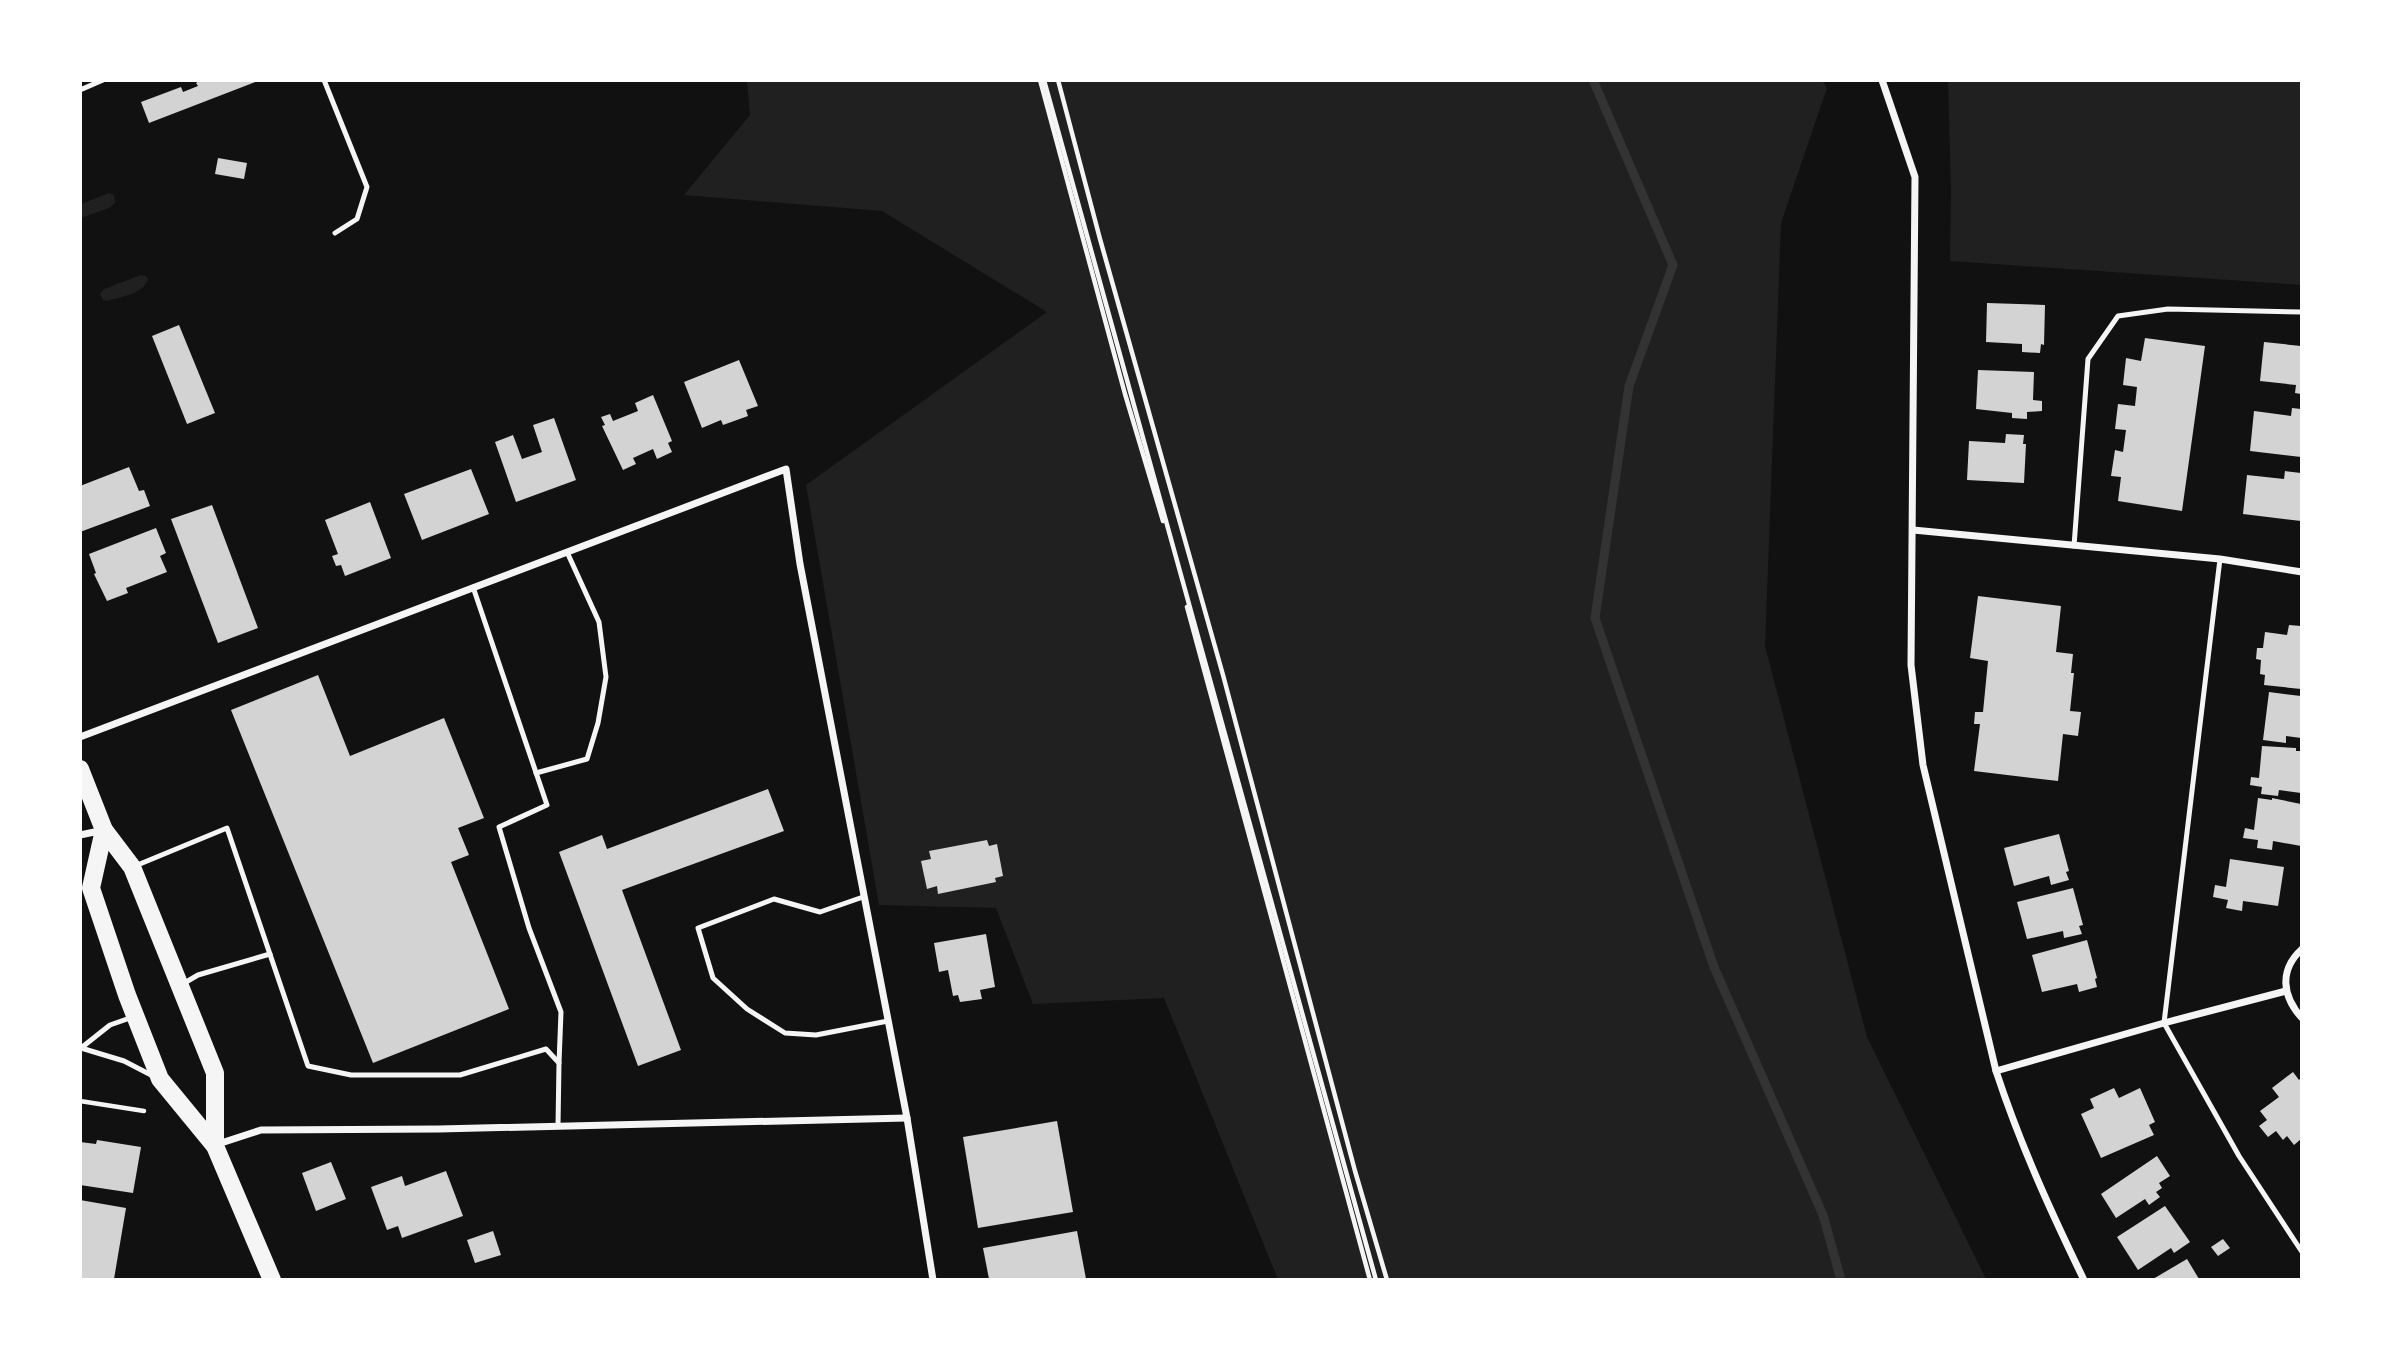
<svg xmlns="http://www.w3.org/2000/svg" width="2382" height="1360" viewBox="0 0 2382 1360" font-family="'Source Serif 4',serif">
	<rect width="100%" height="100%" fill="#111"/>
	<g fill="#202020">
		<path d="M747,81H1823L1827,88L1781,223L1765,646L1867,1037L1986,1279H1276L1277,1277L1164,998L1033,1004L996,908L879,905L806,485L1047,312L882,211L684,195L750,115Z"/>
		<path d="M1948,81H2301V285L1950,261L1951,190Z"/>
		<path d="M109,193L114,195L115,203L109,208L81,218V204Z"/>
		<path d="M141,275L146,276L148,279C144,294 120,297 107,301L103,300L100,294L104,289Z"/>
	</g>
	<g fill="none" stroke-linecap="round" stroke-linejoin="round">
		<path stroke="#333" stroke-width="9" d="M1593,80L1673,265L1629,386L1595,618L1714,967L1823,1215L1841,1280"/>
	</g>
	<g fill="#d3d3d3">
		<path d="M200,80L258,81L149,123L141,102L181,87L183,92L198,86L196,83Z"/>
		<path d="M218,158L247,163L244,179L215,174Z"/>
		<path d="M1987,303L2045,305L2044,345L2041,344L2040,353L2022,352V344L1986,342Z"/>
		<path d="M179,325L215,413L187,424L152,336Z"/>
		<path d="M2145,338L2205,346L2182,511L2118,501L2121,477L2111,476L2115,450L2123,452L2126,430L2115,429L2118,404L2135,406L2137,387L2123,385L2126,358L2141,361Z"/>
		<path d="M2264,342L2301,346V394L2295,393L2296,385L2260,381Z"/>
		<path d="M739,360L758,406L746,410L748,416L723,425L721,420L702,428L684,382Z"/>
		<path d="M1978,370L2034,372L2033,400L2042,401V411L2027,412V419L2012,418V413L1976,409Z"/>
		<path d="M653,395L672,441L668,443L672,452L657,459L653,449L633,458L636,464L623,470L602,426L605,425L601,417L610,414L613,421L638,411L635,403Z"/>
		<path d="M2292,408L2301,409V457L2250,451L2254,411L2291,416Z"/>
		<path d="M554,418L576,480L516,502L495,442L513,435L522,459L542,452L533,425Z"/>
		<path d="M2006,434L2024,435L2023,444H2026L2024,483L1967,480L1969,441L2005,443Z"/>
		<path d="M129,467L139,491L144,490L150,506L80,532V486Z"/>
		<path d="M471,469L489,514L422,540L404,494Z"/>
		<path d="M2285,471L2301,473V521L2243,514L2247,475L2284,479Z"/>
		<path d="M370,502L391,558L345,576L341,565L336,566L332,556L338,554L325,520Z"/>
		<path d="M212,505L258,628L218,643L171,519Z"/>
		<path d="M156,528L166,553L160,556L167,572L126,588L128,593L107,601L94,574L96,573L89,554Z"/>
		<path d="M1978,596L2061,606L2056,652L2073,654L2071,673H2074L2070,711L2081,712L2078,736L2063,734L2058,781L1974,771L1980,724H1974L1975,712H1983L1988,661L1970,658Z"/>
		<path d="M2289,625L2301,626V689L2264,685L2265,675L2260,674L2261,660L2256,659L2257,648H2263L2265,632L2287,635Z"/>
		<path d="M318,675L350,756L444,718L484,818L458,828L469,855L451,862L509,1009L373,1063L231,710Z"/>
		<path d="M2269,692L2301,696V738L2286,736V743L2263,740Z"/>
		<path d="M2262,746L2296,748V751H2301V793L2279,790L2278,796L2261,794L2262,787L2250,785L2251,777L2259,778Z"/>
		<path d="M768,789L784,831L622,890L681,1050L638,1066L559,852L602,835L607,849Z"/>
		<path d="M2258,798L2272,800V798L2301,804V846L2273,841L2272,850L2257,848L2258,840L2243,838L2245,828L2254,830Z"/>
		<path d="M2059,834L2069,871L2066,872L2069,880L2051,885L2049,876L2014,886L2004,848Z"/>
		<path d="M987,840L989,846L997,844L1003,876L995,878L996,882L938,894L937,886L927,889L921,861L931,859L929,851Z"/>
		<path d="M2230,859L2284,867L2278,906L2243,901L2242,911L2226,908L2228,900L2213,897L2215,885L2226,887Z"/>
		<path d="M2073,888L2083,925L2079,926L2082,934L2064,938L2063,931L2027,939L2017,902Z"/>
		<path d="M986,934L995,987L980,990L982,999L960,1002L958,995L953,996L948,970L939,972L934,943Z"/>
		<path d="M2087,940L2097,978L2095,979L2097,987L2079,992L2077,984L2042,992L2032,955Z"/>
		<path d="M2293,1072L2299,1080L2301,1078V1139L2294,1145L2287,1136L2283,1140L2276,1131L2268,1137L2259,1126L2267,1120L2260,1111L2279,1097L2272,1088Z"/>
		<path d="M2114,1088L2119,1098L2140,1088L2155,1122L2149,1125L2154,1135L2101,1158L2081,1114L2094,1108L2090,1099Z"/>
		<path d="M1057,1121L1073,1212L978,1228L963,1137Z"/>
		<path d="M97,1140L141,1147L133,1193L80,1185V1142L96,1144Z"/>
		<path d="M2157,1156L2170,1176L2159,1183L2162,1188L2156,1192L2160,1197L2149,1205L2145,1199L2116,1218L2101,1194Z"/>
		<path d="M331,1162L346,1199L316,1211L302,1173Z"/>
		<path d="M446,1171L463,1216L402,1238L398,1226L387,1230L371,1187L402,1176L405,1186Z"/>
		<path d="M80,1200L126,1208L114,1279H80Z"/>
		<path d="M2165,1206L2190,1242L2174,1253L2171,1248L2138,1270L2117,1237Z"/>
		<path d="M493,1231L501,1255L475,1263L467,1240Z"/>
		<path d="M1077,1231L1086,1279H989L983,1248Z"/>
		<path d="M2223,1239L2230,1248L2218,1256L2211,1247Z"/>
		<path d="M2187,1259L2199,1279H2153Z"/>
	</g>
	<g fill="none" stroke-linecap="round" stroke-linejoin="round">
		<g stroke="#f5f5f5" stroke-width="4.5">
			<path d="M1040,80L1125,394L1163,521"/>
			<path d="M1044,80L1376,1280"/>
			<path d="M1058,80L1100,239L1223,675L1355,1171L1387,1280"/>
			<path d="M1187,607L1370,1280"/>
			<path d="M80,1101L144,1111"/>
		</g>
		<g stroke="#f5f5f5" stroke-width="5">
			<path d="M324,80L367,187L357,219L335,233"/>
			<path d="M80,90L103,80"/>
			<path d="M2074,546L2088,359L2118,316L2168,309L2302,312"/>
			<path d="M2220,559L2164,1023L2239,1156L2302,1252"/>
			<path d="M473,587L547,805L499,827L529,928L561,1012L559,1063"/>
			<path d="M536,773L587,759L598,723L606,677L599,622L567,552"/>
			<path d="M135,866L227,828L308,1066L351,1075H460L546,1049L559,1063L558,1126"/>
			<path d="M863,897L820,912L774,899L698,928L713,978L747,1009L785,1033L816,1035L888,1021"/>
			<path d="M181,985L198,975L270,954"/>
			<path d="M81,1048L124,1061L153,1076"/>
			<path d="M81,1048L110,1025L133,1017"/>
		</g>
		<g stroke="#f5f5f5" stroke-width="7">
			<path d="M1882,80L1915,177L1911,665L1923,765L1996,1071C2020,1144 2050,1210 2084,1280"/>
			<path d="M1913,530L2220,559L2302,572"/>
			<path d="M80,737L786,469L800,564L907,1118L933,1280"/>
			<path d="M80,835L104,830"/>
			<path d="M2302,949C2279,970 2282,996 2302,1018"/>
			<path d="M1996,1071L2164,1023L2286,991"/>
			<path d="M215,1145L261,1130L439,1129L907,1118"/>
		</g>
		<g stroke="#f5f5f5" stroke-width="18">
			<path d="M80,769L104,830L132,867L215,1073V1146"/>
			<path d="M104,830L91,888L127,995L160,1079L215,1146L272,1280"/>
		</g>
	</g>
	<rect width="2382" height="1360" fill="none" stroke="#ffffff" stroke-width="164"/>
</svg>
